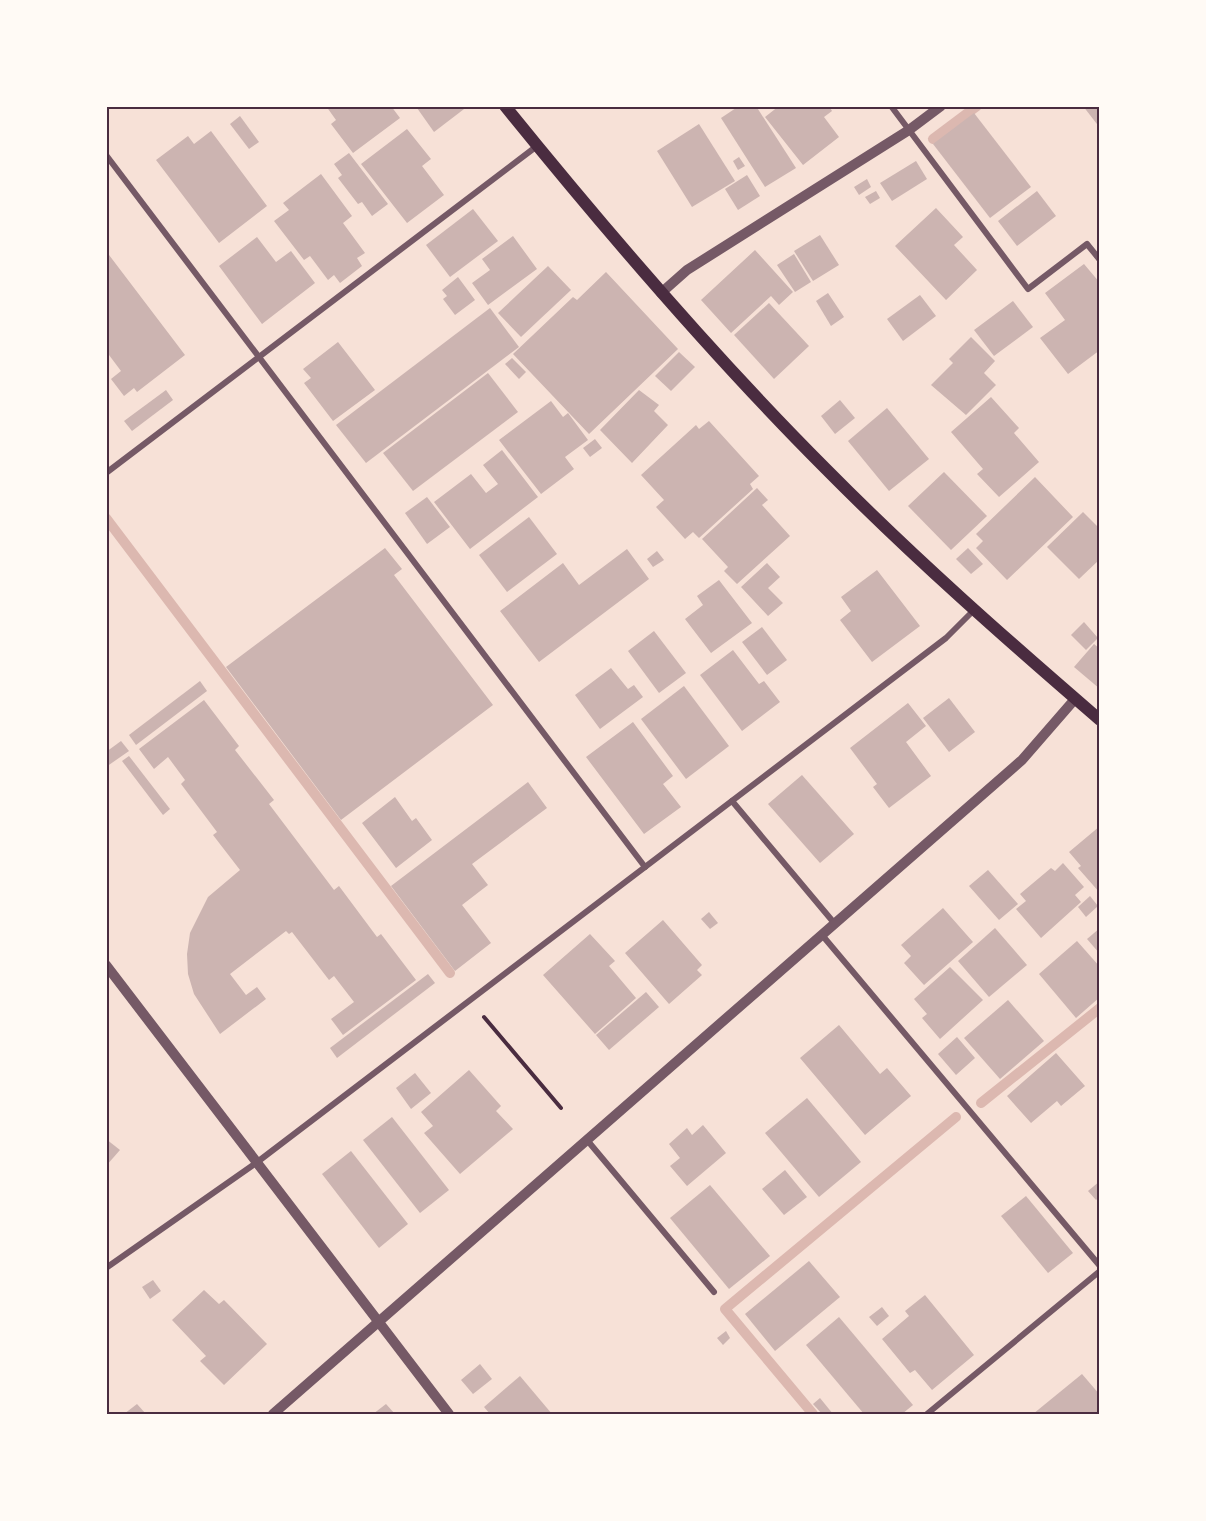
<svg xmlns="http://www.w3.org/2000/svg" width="1206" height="1521" viewBox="0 0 1206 1521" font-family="'Source Sans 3',sans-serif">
	<rect width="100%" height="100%" fill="#f7e1d7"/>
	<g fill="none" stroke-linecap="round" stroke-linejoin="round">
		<g stroke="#dcb8b0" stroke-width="10">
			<path d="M933,139L977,106"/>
			<path d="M106,518L450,973"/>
			<path d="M981,1103L1100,1008"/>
			<path d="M813,1414L725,1309L956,1117"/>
		</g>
	</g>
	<g fill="#ccb4b1">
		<path d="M326,106H391L400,118L353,153L331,124L336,120Z"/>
		<path d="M418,106H468L434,132L417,108Z"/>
		<path d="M739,106H756L796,168L765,187L721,118Z"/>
		<path d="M779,106H829L832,111L824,117L839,137L803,165L765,117Z"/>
		<path d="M1083,106H1100V128Z"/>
		<path d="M974,113L1031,187L990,218L933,144Z"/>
		<path d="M240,116L259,142L249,149L230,124Z"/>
		<path d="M699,124L735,181L692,207L657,151Z"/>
		<path d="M407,129L431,159L422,166L444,195L407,223L361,164Z"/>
		<path d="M211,131L267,206L219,243L156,160L188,136L194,144Z"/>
		<path d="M349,153L388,204L372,216L362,202L358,204L338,178L342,175L334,164Z"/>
		<path d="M739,157L745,166L738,170L733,161Z"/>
		<path d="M916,161L927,179L892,201L880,183Z"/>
		<path d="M321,174L352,216L343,223L365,253L357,258L362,266L340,283L334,275L328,280L310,256L304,260L274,221L289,210L283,203Z"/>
		<path d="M747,175L760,196L738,210L725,189Z"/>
		<path d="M867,179L871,187L859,195L854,187Z"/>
		<path d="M876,191L880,198L870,204L865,197Z"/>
		<path d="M1037,191L1056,216L1017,246L998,221Z"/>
		<path d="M936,208L963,237L954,245L977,270L946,300L895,246Z"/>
		<path d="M473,209L498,241L450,277L426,245Z"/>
		<path d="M820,235L839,265L813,281L794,251Z"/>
		<path d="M513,236L537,269L488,305L472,283L490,270L482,259Z"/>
		<path d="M257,237L276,262L291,251L315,283L262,324L219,266Z"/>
		<path d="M755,250L793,292L779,305L771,296L731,333L701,300Z"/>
		<path d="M106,251L185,355L137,392L134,388L124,396L111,379L121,371L106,351Z"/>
		<path d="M794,254L811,282L795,292L777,265Z"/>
		<path d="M1084,264L1100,283V350L1068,374L1040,338L1065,320L1045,293Z"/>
		<path d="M548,266L571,290L521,337L498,313Z"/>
		<path d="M606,272L678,349L589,434L513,354L573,297L577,300Z"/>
		<path d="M458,277L475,300L455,315L443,299L447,296L442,290Z"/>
		<path d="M828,293L844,317L831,326L816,301Z"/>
		<path d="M920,295L936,316L903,341L887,319Z"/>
		<path d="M1013,301L1033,327L994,356L974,330Z"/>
		<path d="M769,303L809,346L774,379L734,335Z"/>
		<path d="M490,308L519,347L366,463L336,425Z"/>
		<path d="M971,337L995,361L984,373L996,385L966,415L931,385L953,363L949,359Z"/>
		<path d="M338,342L375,390L333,421L304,383L311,378L303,369Z"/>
		<path d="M679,352L695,367L671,391L655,376Z"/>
		<path d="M512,358L526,372L519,379L505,364Z"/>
		<path d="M488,373L518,412L413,491L383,453Z"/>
		<path d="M166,390L173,400L132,431L124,421Z"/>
		<path d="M639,390L659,405L654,411L668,425L632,463L600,430Z"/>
		<path d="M991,397L1019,428L1014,433L1039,462L999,497L977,474L983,469L951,432Z"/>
		<path d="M840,400L855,418L835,434L821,416Z"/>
		<path d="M551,401L563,417L568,413L588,440L565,457L574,469L541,494L499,440Z"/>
		<path d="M887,408L929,459L889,491L848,441Z"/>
		<path d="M709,421L759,476L750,484L753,489L699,538L693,532L685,539L656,507L664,500L641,475L696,425L699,429Z"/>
		<path d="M595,439L602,448L590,457L583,448Z"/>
		<path d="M502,450L538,497L470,549L434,502L471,474L486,493L498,484L483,465Z"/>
		<path d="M944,472L987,516L951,550L908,506Z"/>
		<path d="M1035,477L1073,517L1007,580L976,548L983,541L976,534Z"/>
		<path d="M757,488L768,500L762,505L790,536L737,584L724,571L728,567L702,539Z"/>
		<path d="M427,497L450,527L427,544L405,513Z"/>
		<path d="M1083,512L1100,529V559L1079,579L1047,547Z"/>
		<path d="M529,517L557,554L507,592L479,555Z"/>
		<path d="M385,548L402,569L394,575L493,705L341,820L226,667Z"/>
		<path d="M968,548L983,564L971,574L956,559Z"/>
		<path d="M627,549L649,579L539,662L500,611L563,563L579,585Z"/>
		<path d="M657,551L664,560L653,567L647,559Z"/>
		<path d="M767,563L780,577L768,588L783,603L768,616L741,587Z"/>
		<path d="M877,570L920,626L872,662L840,620L851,611L841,597Z"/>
		<path d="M719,580L752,623L711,653L685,619L703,605L697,596Z"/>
		<path d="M1084,622L1098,638L1086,650L1071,635Z"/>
		<path d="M762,627L787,660L767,675L742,642Z"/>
		<path d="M654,631L686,673L659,693L628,651Z"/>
		<path d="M1094,644L1100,649V689L1074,667Z"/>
		<path d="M733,650L759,684L764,681L780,702L742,731L700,675Z"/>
		<path d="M611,668L628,689L634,685L643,697L600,729L575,695Z"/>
		<path d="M200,681L207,691L136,745L129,735Z"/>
		<path d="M684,686L729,746L686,779L641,719Z"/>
		<path d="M949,698L975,732L949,752L923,718Z"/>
		<path d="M204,700L239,746L235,750L274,800L269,804L334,890L339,886L377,937L381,934L416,980L343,1035L331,1019L354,1002L334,976L329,980L292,932L289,934L286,931L230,974L246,995L257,987L266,999L220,1034L194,994L188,974L187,954L190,933L208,897L240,870L213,835L217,832L181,784L185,780L168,757L154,769L139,749Z"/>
		<path d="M908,703L926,726L906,742L931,776L889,808L873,787L877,784L850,748Z"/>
		<path d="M633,722L673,776L663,784L681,807L644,834L586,757Z"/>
		<path d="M121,741L129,751L106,767V752Z"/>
		<path d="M129,756L170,809L163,815L122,761Z"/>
		<path d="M802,775L854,834L820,863L768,804Z"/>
		<path d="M528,782L547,808L472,864L488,885L462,905L491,943L455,971L391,886Z"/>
		<path d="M395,797L412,821L416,818L432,840L396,868L362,823Z"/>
		<path d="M1100,826V893L1078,868L1081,866L1069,852Z"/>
		<path d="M1063,863L1084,887L1075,895L1081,902L1041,938L1016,909L1026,901L1020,894L1051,868L1055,871Z"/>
		<path d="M988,870L1018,904L999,920L969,886Z"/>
		<path d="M1090,896L1098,906L1086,917L1078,907Z"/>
		<path d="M943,908L973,942L924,985L904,963L911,956L901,945Z"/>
		<path d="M709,912L718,923L710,929L701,919Z"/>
		<path d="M663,920L702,965L697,970L702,975L669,1004L625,953Z"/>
		<path d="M995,928L1027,965L989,997L958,961Z"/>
		<path d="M1100,928V954L1087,939Z"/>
		<path d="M590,934L615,961L609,966L636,998L595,1034L543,975Z"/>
		<path d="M1077,941L1100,967V997L1076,1018L1039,974Z"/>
		<path d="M950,967L983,1000L940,1039L922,1018L927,1014L914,999Z"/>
		<path d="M428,974L435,983L337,1058L330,1048Z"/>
		<path d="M646,992L659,1007L609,1050L596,1035Z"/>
		<path d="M1008,1000L1044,1041L1000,1079L964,1038Z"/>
		<path d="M839,1025L880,1074L887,1068L911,1096L865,1135L800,1058Z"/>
		<path d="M957,1037L975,1058L956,1075L938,1054Z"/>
		<path d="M1056,1053L1085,1086L1061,1106L1057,1101L1031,1123L1007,1096Z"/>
		<path d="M469,1070L501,1106L496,1111L513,1129L460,1174L424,1133L433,1126L421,1112Z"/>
		<path d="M415,1073L431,1093L411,1109L396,1088Z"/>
		<path d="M807,1098L861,1162L819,1197L765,1133Z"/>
		<path d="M392,1117L449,1190L420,1213L363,1140Z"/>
		<path d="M703,1125L726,1153L687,1186L670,1166L680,1158L669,1144L687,1128L692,1135Z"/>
		<path d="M106,1139L120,1150L106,1166Z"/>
		<path d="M351,1151L408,1224L379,1248L322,1174Z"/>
		<path d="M785,1170L807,1197L784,1215L762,1189Z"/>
		<path d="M1100,1181V1197L1096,1200L1088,1191Z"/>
		<path d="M710,1185L770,1256L729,1289L670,1218Z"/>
		<path d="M1026,1196L1073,1253L1048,1273L1001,1216Z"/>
		<path d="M809,1261L840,1297L775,1351L745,1314Z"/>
		<path d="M153,1280L161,1291L150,1299L142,1287Z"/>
		<path d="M204,1290L219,1304L224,1300L267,1344L224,1385L200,1361L206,1356L172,1320Z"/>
		<path d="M925,1295L974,1355L932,1390L915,1370L910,1373L882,1339L909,1316L905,1311Z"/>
		<path d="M882,1307L889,1316L877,1326L869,1317Z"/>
		<path d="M839,1317L913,1405L902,1414H864L806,1345Z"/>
		<path d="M726,1331L730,1338L723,1345L717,1338Z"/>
		<path d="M480,1364L492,1379L473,1394L461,1380Z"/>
		<path d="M1082,1374L1100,1395V1414H1033Z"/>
		<path d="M520,1376L552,1414H490L484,1407Z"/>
		<path d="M820,1398L833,1414H822L813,1404Z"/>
		<path d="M137,1404L146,1414H124Z"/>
		<path d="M386,1404L395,1414H373Z"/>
	</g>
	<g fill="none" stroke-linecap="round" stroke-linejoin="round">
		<path stroke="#4a2c40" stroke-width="4" d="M484,1017L561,1108"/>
		<g stroke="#755966" stroke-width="6">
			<path d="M891,106L1028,289L1087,244L1100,260"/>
			<path d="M106,155L645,867"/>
			<path d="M106,473L537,146"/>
			<path d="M732,801L835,924"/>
			<path d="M822,935L1100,1266"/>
			<path d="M587,1140L714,1292"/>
			<path d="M106,1268L256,1163L946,638L974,610"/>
			<path d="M927,1414L1100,1271"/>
		</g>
		<g stroke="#755966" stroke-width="10">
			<path d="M661,293L687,270L909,130L941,106"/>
			<path d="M106,965L449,1414"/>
			<path d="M273,1414L1022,760L1075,699"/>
		</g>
		<path stroke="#4a2c40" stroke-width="12" d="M505,106C607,232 712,355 826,469C913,557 1006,639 1100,720"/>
	</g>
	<rect width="1206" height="1521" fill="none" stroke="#fffaf5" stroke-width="216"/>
	<rect x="108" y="108" width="990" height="1305" fill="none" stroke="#4a2c40" stroke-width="2"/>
</svg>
